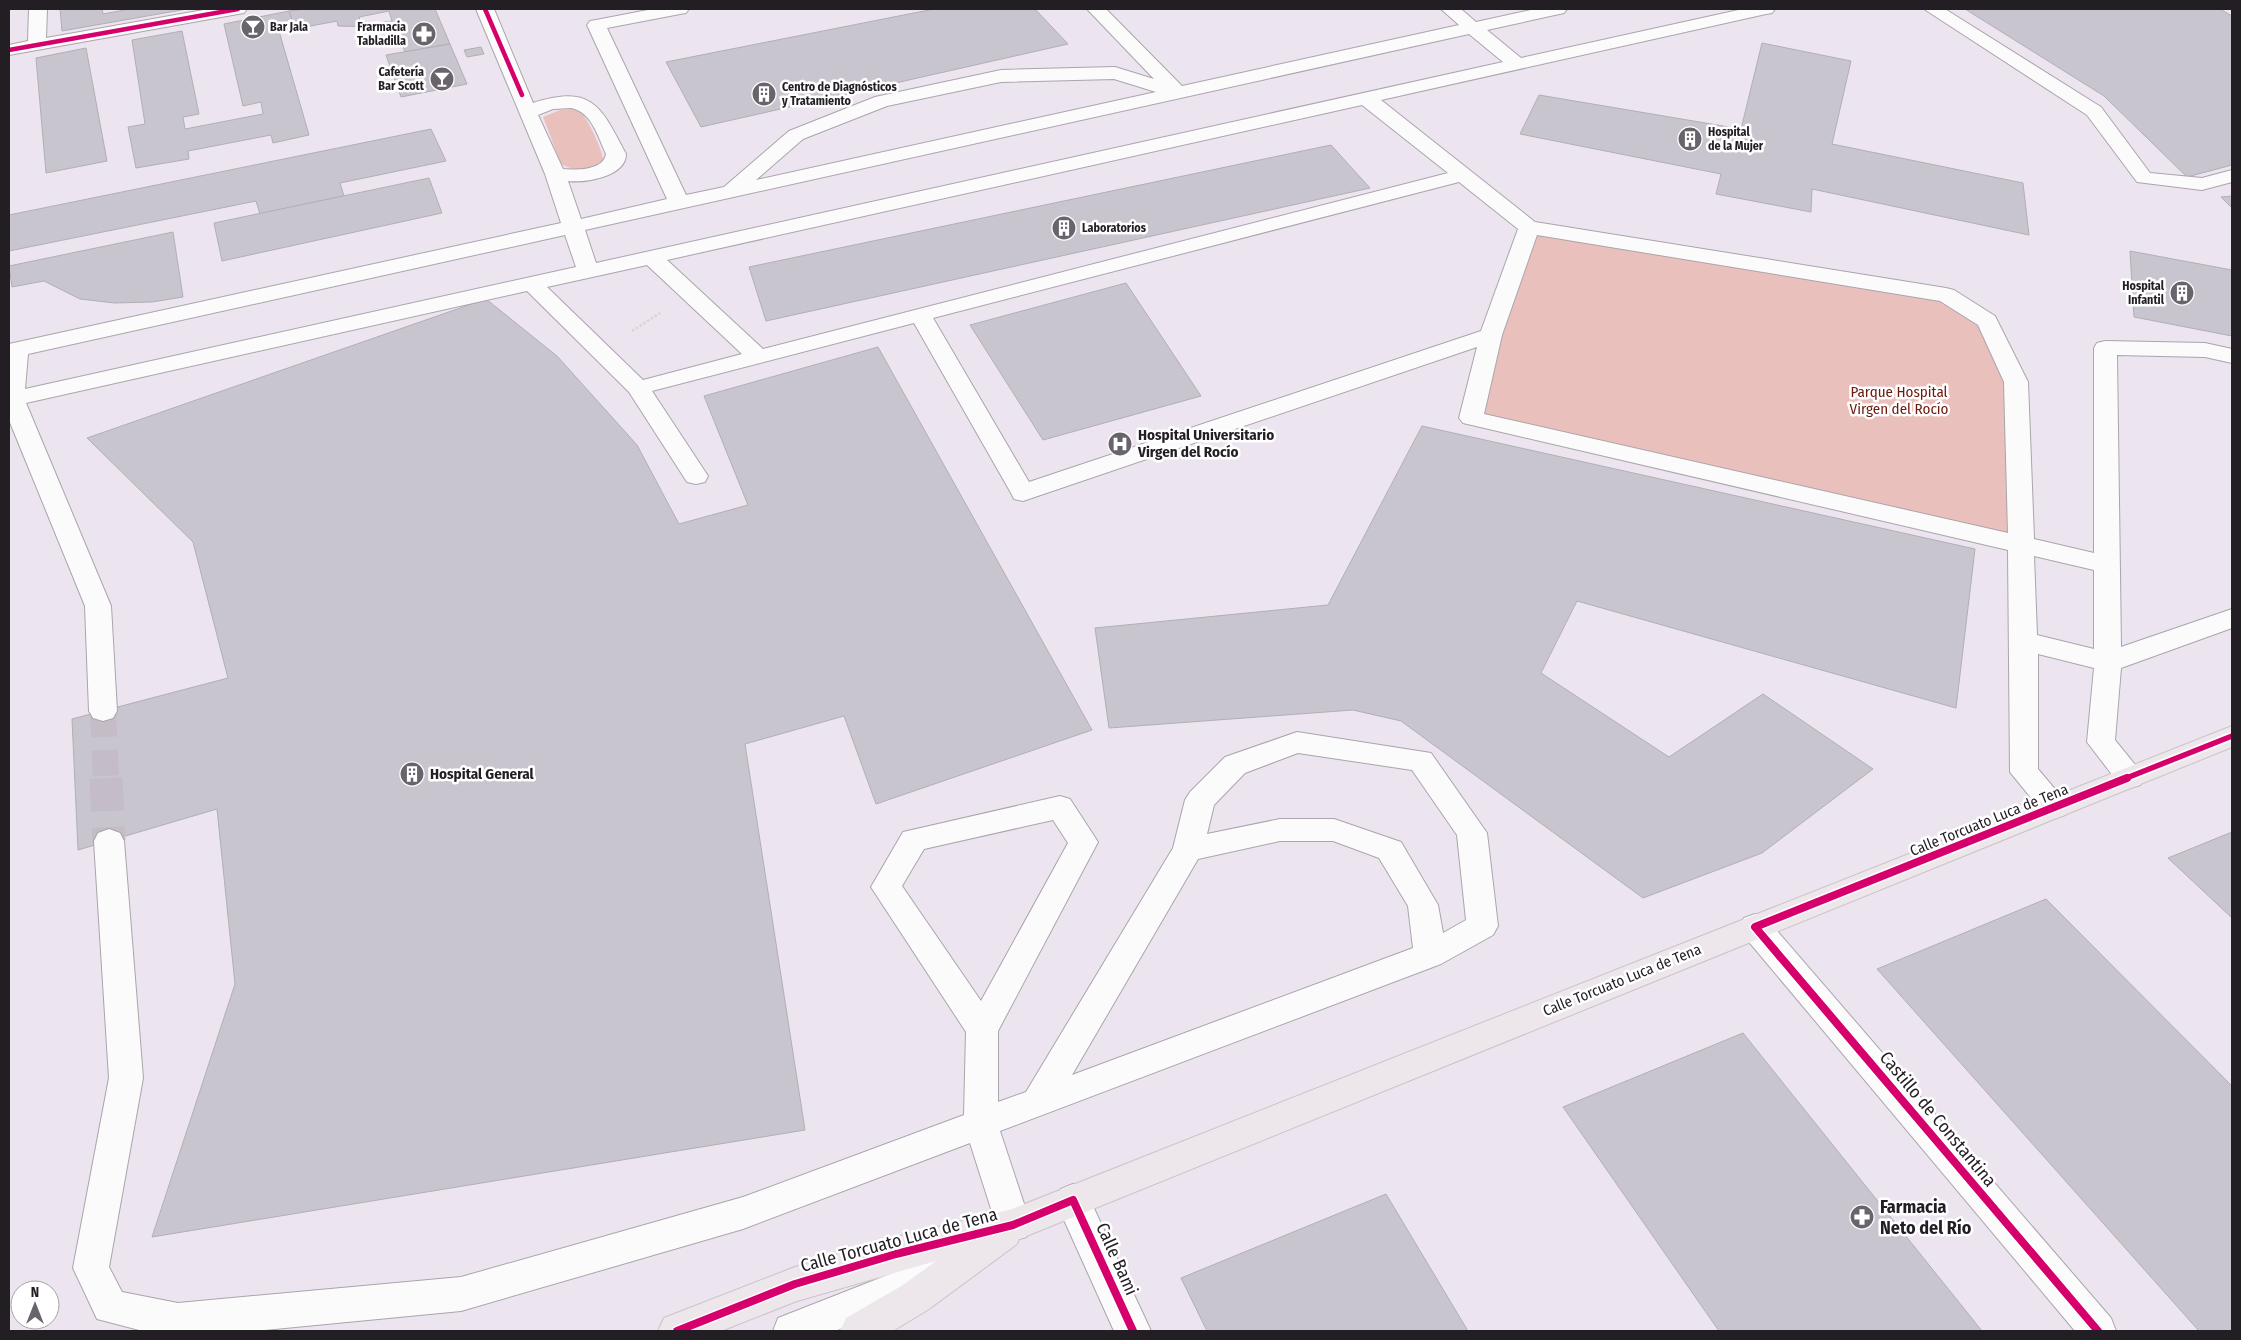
<svg xmlns="http://www.w3.org/2000/svg" width="2241" height="1340" viewBox="0 0 2241 1340" font-family="'Fira Sans Condensed',sans-serif">
	<rect width="100%" height="100%" fill="#ece4ee"/>
	<g fill="#eac0bd">
		<path d="M560,110C566,110 574,108 579,111C586,114 604,153 603,160C590,171 575,172 561,164L543,117Z"/>
		<path d="M1529,227L1946,295L1987,321L2016,382L2021,544L1471,418Z"/>
	</g>
	<g fill="#c9c5cf" stroke="#b2aeb6" fill-rule="evenodd">
		<path d="M60,9H102L103,14L130,9H187L62,31Z"/>
		<path d="M306,9H435L450,44L405,52L394,23L375,27L338,26L337,21L295,29L289,11ZM389,11L392,21L377,23L360,21L359,17Z"/>
		<path d="M934,9H1035L1068,44L701,127L666,62Z"/>
		<path d="M1965,9H2220L2232,16V165L2187,177L2104,96Z"/>
		<path d="M289,11L295,29L279,31L309,135L273,143L271,135L188,151L189,159L136,168L128,127L145,124L132,40L182,31L199,114L183,117L185,129L263,114L261,102L243,106L224,24Z"/>
		<path d="M1762,43L1851,61L1832,144L2023,183L2029,235L1812,189L1811,212L1716,194L1721,174L1520,134L1539,95L1741,129Z"/>
		<path d="M450,44L467,84L401,97L386,55Z"/>
		<path d="M481,47L484,54L467,57L464,50Z"/>
		<path d="M86,48L107,161L46,173L36,58Z"/>
		<path d="M431,129L446,161L340,183L344,196L260,214L256,201L9,251V215Z"/>
		<path d="M1331,145L1370,188L766,321L749,267Z"/>
		<path d="M429,178L442,213L222,261L214,223Z"/>
		<path d="M2232,196V208L2221,197Z"/>
		<path d="M173,232L183,297L152,302L115,303L80,299L44,281L12,287L9,266Z"/>
		<path d="M2130,251L2232,270V336L2134,317Z"/>
		<path d="M1126,283L1201,396L1043,440L970,325Z"/>
		<path d="M486,299L557,356L637,445L679,524L748,505L704,396L878,347L1092,730L876,804L844,716L745,744L805,1130L152,1237L235,984L217,809L78,850L72,719L228,678L193,542L87,438Z"/>
		<path d="M1422,426L1975,549L1956,708L1577,601L1541,673L1669,757L1763,694L1873,769L1762,853L1643,898L1401,721L1353,710L1109,728L1095,628L1328,605Z"/>
		<path d="M2232,832V918L2168,858Z"/>
		<path d="M2046,899L2232,1086V1331H2199L1877,969Z"/>
		<path d="M1743,1033L1982,1331H1719L1563,1107Z"/>
		<path d="M1386,1194L1468,1331H1207L1181,1278Z"/>
	</g>
	<g fill="none" stroke-linecap="round" stroke-linejoin="round">
		<path stroke="#c4bcc6" stroke-width="26" stroke-dasharray="26 13" stroke-linecap="butt" d="M103,711L106,779"/>
		<path stroke="#c4bcc6" stroke-width="33" stroke-dasharray="33 16" stroke-linecap="butt" d="M106,778L109,841"/>
		<defs>
			<g id="minor">
				<path d="M29,9H47L46,38L209,9H247L244,13L238,14L9,55V45L28,41Z"/>
				<path d="M476,9H494L533,103C593,84 601,107 626,154C626,177 585,183 568,181L581,219L667,199L587,25L590,21L596,20L653,9H689L686,13L680,14L607,28L686,195L724,187L789,131L875,97L1001,70L1115,67L1154,79L1087,9H1106L1182,86L1459,25L1441,9H1461L1476,22L1535,9H1567L1564,13L1487,30L1521,58L1743,9H1775L1772,13L1766,14L1381,100L1535,222L1946,288L1954,290L1995,316L2028,382L2034,539L2094,553V348L2097,343L2105,341L2205,343L2232,349V363L2205,357L2117,355L2121,647L2232,609V628L2121,668L2115,740L2145,777L2140,785L2130,788L2120,785L2087,742L2094,668L2038,654V769L2070,807L2065,815L2055,818L2045,815L2010,772L2008,550L1463,423L1459,418L1477,347L1023,501L1014,499L1011,493L914,323L652,391L708,476L705,482L696,484L687,482L629,392L527,291L26,403L111,606L117,711L113,718L103,721L93,718L89,711L85,606L9,420V344L561,223L545,174ZM1469,34L1503,62L596,263L585,230ZM1114,79L1156,92L756,180L803,139L887,106L1001,82ZM1362,105L1448,173L763,349L667,260ZM571,108C592,112 598,137 606,154C603,171 576,170 563,169L538,115L553,109ZM1459,182L1518,229L1481,331L1029,482L933,318ZM565,235L576,267L25,389L28,354ZM1537,235L1940,301L1978,325L2004,382L2008,533L1484,414L1502,335ZM647,265L742,354L643,380L547,287ZM2034,556L2094,570V649L2037,635Z"/>
				<path d="M1924,9H1945L2101,107L2150,173L2202,178L2232,170V182L2202,190L2137,182L2087,115Z"/>
				<path d="M1297,732L1431,753L1487,833L1498,926L1493,935L1441,964L1000,1131L1031,1225L1026,1237L1013,1241L1000,1237L970,1143L743,1229L461,1311L254,1331H143L97,1319L73,1268L109,1078L94,841L98,833L109,829L120,833L124,841L143,1078L109,1267L122,1292L178,1303L461,1277L743,1197L964,1115L966,1032L871,887L903,832L1060,796L1070,799L1098,842L998,1031V1102L1026,1092L1173,848L1185,800L1190,792L1225,757ZM1298,753L1412,770L1457,835L1466,920L1443,933L1438,905L1401,842L1334,819H1280L1207,834L1214,805L1245,773ZM1053,820L1068,843L981,1001L902,886L924,849ZM1280,841H1333L1379,858L1408,906L1413,948L1072,1075L1198,859Z"/>
				<path d="M1755,914L1766,918L2111,1318L2116,1331H2075L1744,936L1739,927L1744,918Z"/>
				<path d="M1073,1184L1085,1189L1151,1331H1114L1055,1200L1061,1189Z"/>
				<path d="M931,1258L944,1263L949,1275L944,1287L835,1331H773L778,1318Z"/>
			</g>
			<path id="major" d="M2232,726V747L1019,1239L1017,1244L929,1309L893,1331H840L846,1318L903,1285L936,1261L797,1301L721,1331H658L664,1318L795,1267L896,1237L1012,1209Z"/>
		</defs>
		<use href="#minor" stroke="#aba4ac" stroke-width="2"/>
		<use href="#major" stroke="#c8c4c9" stroke-width="2"/>
		<path stroke="#d7d4d7" stroke-width="2.5" stroke-dasharray="2.5 2" stroke-linecap="butt" d="M632,331L660,313"/>
		<use href="#minor" fill="#fcfbfc" fill-rule="evenodd"/>
		<use href="#major" fill="#ede7eb" fill-rule="evenodd"/>
		<defs>
			<g id="cycleway-far2">
				<path d="M485,9L522,95"/>
				<path d="M9,50L238,9"/>
			</g>
			<path id="cycleway-far1" d="M2124,779L2232,736"/>
			<g id="cycleway">
				<path d="M677,1331L795,1284L896,1254L1013,1225L1073,1200L1133,1331"/>
				<path d="M2098,1331L1755,927L2127,778"/>
			</g>
		</defs>
		<use href="#cycleway-far2" stroke="#fff" stroke-width="7"/>
		<use href="#cycleway-far1" stroke="#fff" stroke-width="9"/>
		<use href="#cycleway" stroke="#fff" stroke-width="11"/>
		<use href="#cycleway-far2" stroke="#d6006c" stroke-width="4.5"/>
		<use href="#cycleway-far1" stroke="#d6006c" stroke-width="5.5"/>
		<use href="#cycleway" stroke="#d6006c" stroke-width="8"/>
	</g>
	<defs>
		<symbol id="bar-disc" viewBox="-11 -11 22 22"><circle r="9.5" fill="#69636b" stroke="#fff"/><path d="M-6-5H6L.8 .8V4.5H3.5V6h-7V4.5H-.8V.8Z" fill="#fff"/></symbol>
		<symbol id="pharmacy-disc" viewBox="-11 -11 22 22"><circle r="9.5" fill="#69636b" stroke="#fff"/><path d="M-2-6h4v4h4v4h-4v4h-4v-4h-4v-4h4Z" fill="#fff"/></symbol>
		<symbol id="building-disc" viewBox="-11 -11 22 22"><circle r="9.5" fill="#69636b" stroke="#fff"/><path d="M-4-6H4V6H1V3H-1V6H-4ZM-2.5-4.3h1.7v1.8h-1.7ZM.8-4.3h1.7v1.8H.8ZM-2.5-1h1.7V.8h-1.7ZM.8-1h1.7V.8H.8Z" fill="#fff"/></symbol>
		<symbol id="hospital-disc" viewBox="-11 -11 22 22"><circle r="9.5" fill="#69636b" stroke="#fff"/><path d="M-5-5h3v3.5h4V-5h3V5h-3V1.5h-4V5h-3Z" fill="#fff"/></symbol>
	</defs>
	<g fill-rule="evenodd">
		<use href="#bar-disc" x="239" y="13" width="28" height="28"/>
		<use href="#pharmacy-disc" x="410" y="20" width="28" height="28"/>
		<use href="#bar-disc" x="428" y="65" width="28" height="28"/>
		<use href="#building-disc" x="750" y="80" width="28" height="28"/>
		<use href="#building-disc" x="1676" y="125" width="28" height="28"/>
		<use href="#building-disc" x="1050" y="214" width="28" height="28"/>
		<use href="#building-disc" x="2168" y="279" width="28" height="28"/>
		<use href="#hospital-disc" x="1106" y="430" width="28" height="28"/>
		<use href="#building-disc" x="398" y="760" width="28" height="28"/>
		<use href="#pharmacy-disc" x="1848" y="1203" width="28" height="28"/>
	</g>
	<g text-anchor="middle" stroke-width="5" stroke-linejoin="round" paint-order="stroke">
		<g font-size="12" font-weight="bold" fill="#231d24" stroke="#fff" text-anchor="start">
			<text x="270" y="31">Bar Jala</text>
			<text x="406" y="31" text-anchor="end">Frarmacia<tspan x="406" dy="14">Tabladilla</tspan></text>
			<text x="424" y="76" text-anchor="end">Cafetería<tspan x="424" dy="14">Bar Scott</tspan></text>
			<text x="782" y="91">Centro de Diagnósticos<tspan x="782" dy="14">y Tratamiento</tspan></text>
			<text x="1708" y="136">Hospital<tspan x="1708" dy="14">de la Mujer</tspan></text>
			<text x="1082" y="232">Laboratorios</text>
			<text x="2164" y="290" text-anchor="end">Hospital<tspan x="2164" dy="14">Infantil</tspan></text>
		</g>
		<g font-size="15" fill="#6d1a0f" stroke="#fff">
			<text x="1899" y="397">Parque Hospital<tspan x="1899" dy="17">Virgen del Rocío</tspan></text>
		</g>
		<g font-size="15" font-weight="bold" fill="#231d24" stroke="#fff" text-anchor="start">
			<text x="1138" y="440">Hospital Universitario<tspan x="1138" dy="17">Virgen del Rocío</tspan></text>
			<text x="430" y="779">Hospital General</text>
		</g>
		<g font-size="15" fill="#231d24" stroke="#fff">
			<text transform="translate(1989 820) rotate(-22)" y="5">Calle Torcuato Luca de Tena</text>
			<text transform="translate(1622 980) rotate(-22)" y="5">Calle Torcuato Luca de Tena</text>
		</g>
		<g font-size="18" fill="#231d24" stroke="#fff">
			<text transform="translate(1938 1119) rotate(50)" y="6">Castillo de Constantina</text>
			<text transform="translate(899 1240) rotate(-15)" y="6">Calle Torcuato Luca de Tena</text>
			<text transform="translate(1117 1259) rotate(66)" y="6">Calle Bami</text>
		</g>
		<g font-size="18" font-weight="bold" fill="#231d24" stroke="#fff" text-anchor="start">
			<text x="1880" y="1213">Farmacia<tspan x="1880" dy="21">Neto del Río</tspan></text>
		</g>
	</g>
	<rect width="2241" height="1340" fill="none" stroke="#231d24" stroke-width="20"/>
	<g transform="translate(35 1305)"><circle r="24" fill="#ffffff" stroke="#a7a5a7"/>
	<path d="M0-4L9 19L0 12L-9 19Z" fill="#69636b"/>
	<text y="-8" font-size="14" font-weight="bold" text-anchor="middle" fill="#231d24">N</text>
	</g>
</svg>
